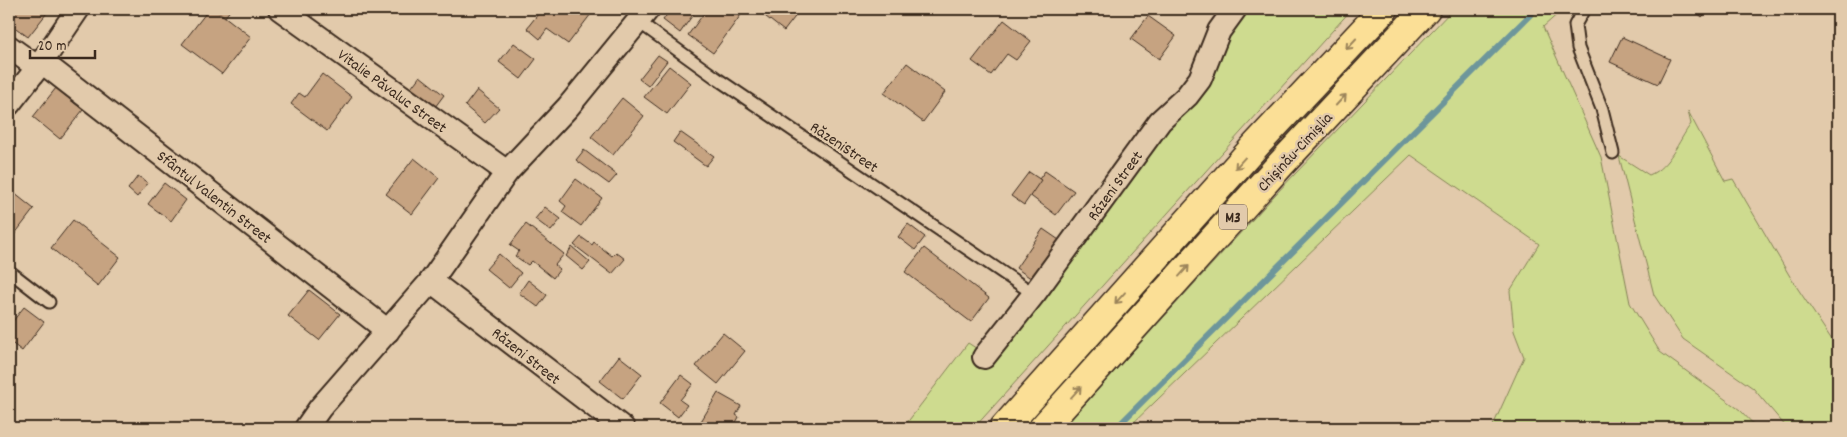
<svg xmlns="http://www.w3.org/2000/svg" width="1847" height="437" viewBox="0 0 1847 437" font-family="Dekko,sans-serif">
	<rect width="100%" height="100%" fill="#e2caab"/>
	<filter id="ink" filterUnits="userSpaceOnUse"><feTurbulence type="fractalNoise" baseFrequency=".02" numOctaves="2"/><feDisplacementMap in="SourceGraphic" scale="10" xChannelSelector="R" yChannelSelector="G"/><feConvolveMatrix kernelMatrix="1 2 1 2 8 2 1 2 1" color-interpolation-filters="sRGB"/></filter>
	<g filter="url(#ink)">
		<g fill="#cedb8f" stroke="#848256">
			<path d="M1244,9H1352L974,428H903L968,343L993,359Z"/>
			<path d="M1453,9H1560L1561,11L1543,27L1601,157L1630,303L1660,352L1740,410L1757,428H1492L1524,357L1514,331L1510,291L1539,244L1411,155L1128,428H1063L1273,197Z"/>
			<path d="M1688,111L1725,181L1733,179L1792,280L1838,349V428H1787L1753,388L1683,339L1654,295L1619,156L1649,175C1670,167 1678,141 1691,124Z"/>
		</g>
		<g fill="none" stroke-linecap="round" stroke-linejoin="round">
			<path stroke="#6d969b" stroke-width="6" d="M1116,428L1536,9"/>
		</g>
		<g fill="#c6a381" stroke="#3b2a1e">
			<path d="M9,9H50L28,37L9,23Z"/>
			<path d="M209,9H215L251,37L222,74L182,44Z"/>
			<path d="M215,9H231L225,17Z"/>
			<path d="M542,9H584L591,14L568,44L547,29L540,39L527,28Z"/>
			<path d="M671,9H697L680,33L663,20Z"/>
			<path d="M707,9H738L743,12L713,53L688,35Z"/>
			<path d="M764,9H801L784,31L761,13Z"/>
			<path d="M1693,9H1710L1702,17Z"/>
			<path d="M1148,16L1176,36L1159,59L1131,39Z"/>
			<path d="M1004,20L1031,41L1016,60L1007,54L991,75L972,61Z"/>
			<path d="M1622,37L1670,59L1658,84L1610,62Z"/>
			<path d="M514,43L536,59L521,79L499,62Z"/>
			<path d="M658,55L667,61L648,86L639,79Z"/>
			<path d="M907,63L945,92L923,122L884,93Z"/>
			<path d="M669,66L691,83L667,114L644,97Z"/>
			<path d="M322,74L352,97L327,131L291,104L299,93L305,97Z"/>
			<path d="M420,76L444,95L435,107L411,88Z"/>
			<path d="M56,88L83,110L60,139L33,117Z"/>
			<path d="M477,90L499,108L485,123L465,106Z"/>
			<path d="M622,98L644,116L613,155L591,137Z"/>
			<path d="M680,132L714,156L706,166L673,142Z"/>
			<path d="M584,150L617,175L609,184L576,160Z"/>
			<path d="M414,158L439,178L412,214L386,194Z"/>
			<path d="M1045,171L1074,191L1056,215L1028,194Z"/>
			<path d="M1029,172L1041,180L1024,205L1011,196Z"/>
			<path d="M138,176L148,183L137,197L128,189Z"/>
			<path d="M576,179L602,198L581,226L562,212L566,206L560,201Z"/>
			<path d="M164,183L186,200L171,221L148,204Z"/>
			<path d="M9,189L34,209L11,239L9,237Z"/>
			<path d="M545,207L561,219L551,231L535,219Z"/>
			<path d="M73,220L120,257L98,286L51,248Z"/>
			<path d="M526,224L564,254L555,265L560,269L553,278L532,261L528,265L515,256L519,251L510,245Z"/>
			<path d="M908,224L925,237L915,250L898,237Z"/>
			<path d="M1043,229L1062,242L1035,281L1016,268Z"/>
			<path d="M581,237L592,245L594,242L612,256L616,252L625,259L612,274L574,245Z"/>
			<path d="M572,247L590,262L583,270L566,256Z"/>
			<path d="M924,248L989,298L971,322L905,272Z"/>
			<path d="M499,254L521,273L509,288L486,269Z"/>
			<path d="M528,280L547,295L538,307L519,293Z"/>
			<path d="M309,290L340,314L319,340L288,316Z"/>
			<path d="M24,307L44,322L22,351L9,341V326Z"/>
			<path d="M723,333L745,351L718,384L696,366Z"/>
			<path d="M619,356L642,374L623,399L600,381Z"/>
			<path d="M681,375L693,384L680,400L687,405L678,417L660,403Z"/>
			<path d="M718,393L741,406L736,415L739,417L733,428H710L700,423Z"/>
		</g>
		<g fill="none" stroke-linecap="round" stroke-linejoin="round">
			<defs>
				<g id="lane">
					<path d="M1584,9L1575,25L1578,48L1602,109L1613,153"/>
					<path d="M639,22L719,80L1034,294"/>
					<path d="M9,271L49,302"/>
				</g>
				<g id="street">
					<path d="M280,9L507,172"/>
					<path d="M9,47L37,67"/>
					<path d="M42,62L388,331"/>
					<path d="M9,104L42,62L78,9"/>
					<path d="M431,281L623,428"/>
					<path d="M984,357L1034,294L1160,121L1187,96L1200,79L1219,31L1235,9"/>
					<path d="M306,428L320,408L431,281L507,172L568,107L648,9"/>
				</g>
				<g id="highway">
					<path d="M1004,428L1257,144L1384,9"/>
					<path d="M1043,428L1280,165L1426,9"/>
				</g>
			</defs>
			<use href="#lane" stroke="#3b2a1e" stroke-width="15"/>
			<use href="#street" stroke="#3b2a1e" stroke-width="26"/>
			<use href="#highway" stroke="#3b2a1e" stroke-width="31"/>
			<use href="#lane" stroke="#e2caab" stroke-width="11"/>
			<use href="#street" stroke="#e2caab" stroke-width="22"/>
			<use href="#highway" stroke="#fbdf96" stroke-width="28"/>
		</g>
		<defs><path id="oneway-shaft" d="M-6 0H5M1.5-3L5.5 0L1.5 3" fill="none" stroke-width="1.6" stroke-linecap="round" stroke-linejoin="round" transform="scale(1.25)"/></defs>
		<g stroke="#9b845a">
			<use href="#oneway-shaft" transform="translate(1351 44) rotate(133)"/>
			<use href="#oneway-shaft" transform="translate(1341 100) rotate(-47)"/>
			<use href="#oneway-shaft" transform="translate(1240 163) rotate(132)"/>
			<use href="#oneway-shaft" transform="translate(1184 271) rotate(-48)"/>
			<use href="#oneway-shaft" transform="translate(1120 298) rotate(132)"/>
			<use href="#oneway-shaft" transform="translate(1076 392) rotate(-48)"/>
		</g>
	</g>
	<g text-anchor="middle" stroke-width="5" stroke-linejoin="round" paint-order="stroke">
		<rect fill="#e2caab" stroke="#6d5a48" stroke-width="1" x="1219" y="204.5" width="28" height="25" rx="4"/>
		<g font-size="15" font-weight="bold" fill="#3b2a1e">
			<text x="1233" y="222">M3</text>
		</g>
		<g font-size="16" fill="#3b2a1e" stroke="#e2caab">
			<text transform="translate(393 90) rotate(36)" y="6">Vitalie Păvaluc Street</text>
			<text transform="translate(845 146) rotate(34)" y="6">RăzeniStreet</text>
			<text transform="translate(1294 151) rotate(-47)" y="6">Chișinău-Cimișlia</text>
			<text transform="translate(1114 185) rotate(-54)" y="6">Răzeni Street</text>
			<text transform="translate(215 196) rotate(38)" y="6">Sfântul Valentin Street</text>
			<text transform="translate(527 355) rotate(38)" y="6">Răzeni Street</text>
		</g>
	</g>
	<rect width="1847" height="437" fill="none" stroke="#e2caab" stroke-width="30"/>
	<rect x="15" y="15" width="1817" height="407" fill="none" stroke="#3b2a1e" stroke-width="2" filter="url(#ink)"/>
	<path d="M30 50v8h65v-8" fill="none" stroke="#3b2a1e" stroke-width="2.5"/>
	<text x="38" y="50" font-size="15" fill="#3b2a1e" stroke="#e2caab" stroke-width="4" paint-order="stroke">20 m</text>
</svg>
